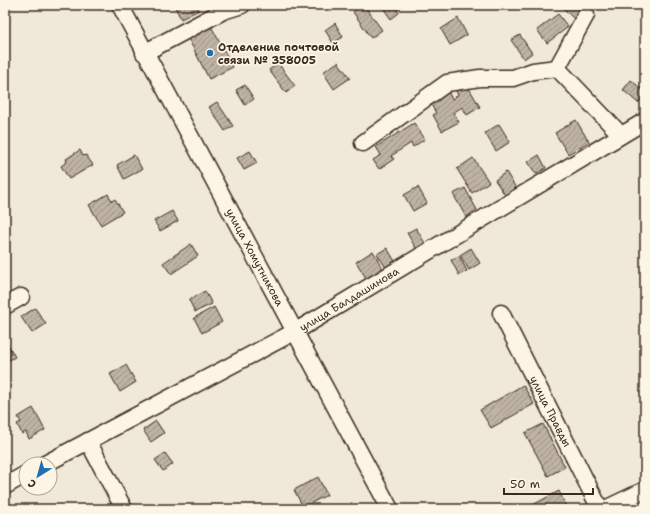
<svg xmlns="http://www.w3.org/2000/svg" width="650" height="514" viewBox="0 0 650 514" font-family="'Shantell Sans',sans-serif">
	<defs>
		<pattern id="building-hatch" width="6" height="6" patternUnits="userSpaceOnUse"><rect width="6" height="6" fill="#beb3a4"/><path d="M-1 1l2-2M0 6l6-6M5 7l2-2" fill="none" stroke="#9c9285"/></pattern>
	</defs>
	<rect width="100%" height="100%" fill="#f0e9d9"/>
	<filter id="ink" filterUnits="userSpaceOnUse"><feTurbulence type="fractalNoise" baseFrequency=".025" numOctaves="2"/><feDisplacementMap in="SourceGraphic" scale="8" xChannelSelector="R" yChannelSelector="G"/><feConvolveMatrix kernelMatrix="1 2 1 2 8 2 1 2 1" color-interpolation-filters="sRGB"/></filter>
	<g filter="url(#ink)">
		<g fill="url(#building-hatch)" stroke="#3b2a1e">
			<path d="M174,5H196L199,10L181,19Z"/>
			<path d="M364,5L382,30L371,38L353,12Z"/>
			<path d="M381,5H394L399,13L391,19Z"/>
			<path d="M568,5H588L574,19L564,9Z"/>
			<path d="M558,14L568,27L547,43L537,30Z"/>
			<path d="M458,18L467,35L450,45L441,29Z"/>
			<path d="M335,23L343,37L333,43L325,30Z"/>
			<path d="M211,26L233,67L209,79L188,38Z"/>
			<path d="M520,35L532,53L524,59L511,40Z"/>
			<path d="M338,62L350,78L334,89L323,72Z"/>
			<path d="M278,63L295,86L286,93L269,70Z"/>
			<path d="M631,80L645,92V95L638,103L623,90Z"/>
			<path d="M466,83L480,107L467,115L462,107L453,113L459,122L442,131L433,115L436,113L429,101L447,90L452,99L458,95L455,89Z"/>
			<path d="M245,85L254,99L245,105L236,90Z"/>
			<path d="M217,102L233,126L225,131L209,107Z"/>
			<path d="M576,120L589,142L568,154L555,133Z"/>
			<path d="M414,123L425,139L413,147L411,143L391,156L394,159L379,169L373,160L381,155L376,147Z"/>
			<path d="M499,124L510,142L496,151L485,133Z"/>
			<path d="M80,150L83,156L86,155L93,165L69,179L61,166L67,162L66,159Z"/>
			<path d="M250,151L257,163L244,170L237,158Z"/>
			<path d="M134,155L142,169L124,179L117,165Z"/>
			<path d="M539,155L546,168L536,174L528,162Z"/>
			<path d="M473,158L489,182L472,193L457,169Z"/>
			<path d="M506,172L516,188L505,195L495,180Z"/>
			<path d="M418,187L427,203L413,211L404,195Z"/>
			<path d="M465,188L477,210L466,217L453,194Z"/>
			<path d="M108,194L112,201L115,199L123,212L101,225L89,205Z"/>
			<path d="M172,211L178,221L160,231L154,221Z"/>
			<path d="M416,228L426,245L417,250L407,233Z"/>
			<path d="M191,244L198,256L171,274L163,263Z"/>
			<path d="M387,248L396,263L387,269L377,254Z"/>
			<path d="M471,248L480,263L469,270L460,255Z"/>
			<path d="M373,251L384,271L368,281L356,262Z"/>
			<path d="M459,256L467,271L459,275L451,260Z"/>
			<path d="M205,291L212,304L195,312L189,300Z"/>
			<path d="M214,307L222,322L202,333L194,318Z"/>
			<path d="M35,308L46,324L32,333L21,317Z"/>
			<path d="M5,339L15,357L5,362Z"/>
			<path d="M126,365L136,382L120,392L110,374Z"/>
			<path d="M523,385L534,404L491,428L480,410Z"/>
			<path d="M33,408L45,430L29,439L26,432L22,434L17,424L21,422L18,417Z"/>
			<path d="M156,421L164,433L151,442L143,430Z"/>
			<path d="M543,424L565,467L548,476L525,433Z"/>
			<path d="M165,453L173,464L163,471L155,460Z"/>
			<path d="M318,477L327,495L303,507L294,490Z"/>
			<path d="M559,491L567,508L525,509Z"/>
		</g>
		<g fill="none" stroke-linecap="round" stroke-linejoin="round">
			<defs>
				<g id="minor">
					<path id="s1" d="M120,5L390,509"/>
					<path d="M144,53L223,11L242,5"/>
					<path d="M557,68L586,15"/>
					<path d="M363,143L447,83L480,78H513L533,71L557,68L621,135"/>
					<path d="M5,306L21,297"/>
					<path id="s2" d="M501,313L600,509"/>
					<path d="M88,441L124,509"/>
					<path id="s3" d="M45,464L296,331L645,121"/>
					<path d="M5,486L26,474"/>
					<path d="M605,509L645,490"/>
				</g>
			</defs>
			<use href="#minor" stroke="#3b2a1e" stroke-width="19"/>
			<use href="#minor" stroke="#fcf5e5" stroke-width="16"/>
		</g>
	</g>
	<circle fill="#1f6fb2" stroke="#fcf5e5" stroke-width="1.5" cx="210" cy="53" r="4"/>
	<g text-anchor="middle" stroke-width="3.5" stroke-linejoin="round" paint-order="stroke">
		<g font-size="11" font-weight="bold" fill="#3b2a1e" stroke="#fcf5e5" text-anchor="start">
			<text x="218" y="51">Отделение почтовой<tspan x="218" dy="13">связи № 358005</tspan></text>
		</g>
		<g font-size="11" fill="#3b2a1e" stroke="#fcf5e5">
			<text dy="4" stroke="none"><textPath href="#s1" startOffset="286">улица Хомутникова</textPath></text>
			<text dy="4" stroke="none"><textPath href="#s3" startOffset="346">улица Балдашинова</textPath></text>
			<text dy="4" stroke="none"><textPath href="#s2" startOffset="110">улица Правды</textPath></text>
		</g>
	</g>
	<rect width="650" height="514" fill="none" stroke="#fcf5e5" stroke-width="20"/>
	<rect x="10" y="10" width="630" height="494" fill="none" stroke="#3b2a1e" stroke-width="1.5" filter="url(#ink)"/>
	<g transform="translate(38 476) rotate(217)"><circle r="19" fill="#fcf5e5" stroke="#afa495"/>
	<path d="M0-3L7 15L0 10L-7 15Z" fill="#1f6fb2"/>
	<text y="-6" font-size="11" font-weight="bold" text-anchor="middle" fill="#3b2a1e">С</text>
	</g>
	<path d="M504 488v6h89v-6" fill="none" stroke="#3b2a1e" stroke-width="2"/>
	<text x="510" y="488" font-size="12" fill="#3b2a1e" stroke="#fcf5e5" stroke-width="3" paint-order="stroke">50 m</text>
</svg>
